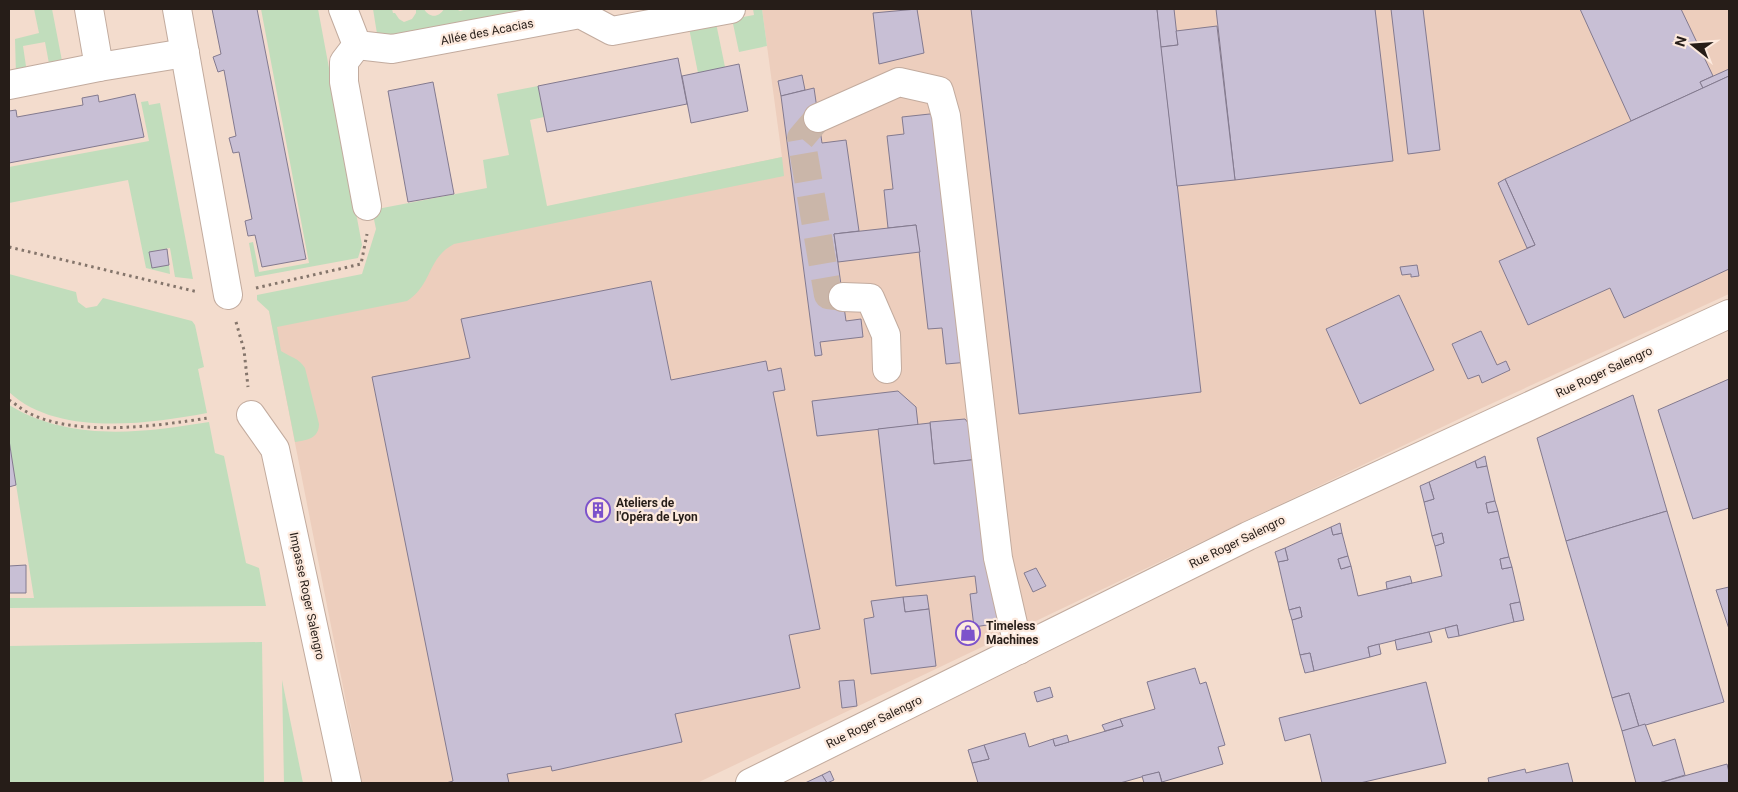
<svg xmlns="http://www.w3.org/2000/svg" width="1738" height="792" viewBox="0 0 1738 792" font-family="Roboto,sans-serif">
	<rect width="100%" height="100%" fill="#f3dccd"/>
	<path fill="#edcebd" d="M762,9H1729V294L1482,408L697,783H362L269,311L411,281L402,237L782,157Z"/>
	<g fill="#c1ddbc">
		<path d="M34,9H52L63,66L50,69L45,42L23,46L27,73L16,75L15,39L39,33Z"/>
		<path d="M261,9H318L362,245L358,258L255,277L249,243L253,242L259,272L309,263Z"/>
		<path d="M373,9H392L393,13H395L399,19L404,22L412,19L416,13V9H424C429,18 439,18 444,9H456L460,11L467,9H536L378,40Z"/>
		<path d="M753,9H762L767,46L739,52L732,19L754,15Z"/>
		<path d="M716,23L725,67L698,73L689,28Z"/>
		<path d="M538,86L544,117L530,120L547,206L782,157L784,176L454,244C427,258 433,284 407,301L277,327L281,351C290,357 299,358 305,368L319,424C319,439 306,440 295,442L269,311L257,300V295L362,274L376,229L372,210L487,188L483,160L509,155L497,94Z"/>
		<path d="M148,101L149,105L160,103L193,279L175,277L170,248L149,252L152,267L169,265L170,274L146,268L128,180L9,203V167L149,141L141,102Z"/>
		<path d="M9,274L76,292L78,302L86,308L97,306L103,298L192,321L195,325L204,367L198,369L207,413C148,424 57,437 9,392Z"/>
		<path d="M9,405C70,442 142,433 209,422L215,453L224,456L246,563L259,568L266,606L9,608V598H34L9,440Z"/>
		<path d="M262,642L264,783H9V646Z"/>
		<path d="M282,680L303,783H284Z"/>
	</g>
	<g fill="#c8bfd5" stroke="#837a8f">
		<path d="M212,9H257L306,259L262,267L255,235L248,236L245,221L252,219L239,152L233,153L229,138L236,136L224,70L218,72L213,57L221,54Z"/>
		<path d="M917,9L924,53L879,64L873,13Z"/>
		<path d="M971,9H1157L1201,392L1019,414Z"/>
		<path d="M1157,9H1174L1178,45L1161,47Z"/>
		<path d="M1216,9H1375L1393,161L1235,180Z"/>
		<path d="M1391,9H1423L1440,150L1408,154Z"/>
		<path d="M1580,9H1681L1713,76L1700,82L1703,88L1631,121Z"/>
		<path d="M1217,26L1235,180L1177,186L1161,47L1178,45L1176,31Z"/>
		<path d="M678,58L687,104L547,132L538,86Z"/>
		<path d="M739,64L748,111L691,123L682,76Z"/>
		<path d="M1729,69V76L1703,88L1700,82Z"/>
		<path d="M802,75L805,90L781,96L778,81Z"/>
		<path d="M1729,76V269L1624,318L1610,288L1528,325L1499,261L1535,245L1505,179Z"/>
		<path d="M433,82L454,194L408,202L388,91Z"/>
		<path d="M814,88L822,143L846,140L859,231L834,234L846,321L861,319L863,337L820,342L822,355L815,356L781,96Z"/>
		<path d="M135,94L144,137L9,163V111L16,110L17,117L83,105L82,98L98,95L99,102Z"/>
		<path d="M939,113L969,362L946,364L942,328L928,329L916,225L888,228L884,190L893,189L887,136L904,134L902,117Z"/>
		<path d="M1505,179L1535,245L1527,248L1498,183Z"/>
		<path d="M916,225L920,252L838,262L834,234Z"/>
		<path d="M167,249L169,265L152,268L149,252Z"/>
		<path d="M1417,265L1419,276L1411,277V274L1402,275L1400,267Z"/>
		<path d="M651,281L671,380L766,361L768,371L781,368L785,390L773,392L820,629L789,635L800,688L675,714L682,742L552,771L551,766L507,774L509,783H446L453,781L372,377L470,358L461,319Z"/>
		<path d="M1399,295L1434,370L1360,404L1326,329Z"/>
		<path d="M1481,331L1497,365L1506,361L1510,370L1482,383L1479,375L1468,379L1452,344Z"/>
		<path d="M1729,379V508L1693,519L1658,410Z"/>
		<path d="M898,391L916,407L918,425L817,436L812,401Z"/>
		<path d="M1633,395L1667,511L1566,541L1537,438Z"/>
		<path d="M965,419L977,434L980,459L934,464L930,422Z"/>
		<path d="M930,423L934,464L980,459L1000,623L974,627L970,594L977,593L975,576L896,586L878,429Z"/>
		<path d="M9,440L16,485L9,487Z"/>
		<path d="M1485,456L1487,466L1477,468L1475,461Z"/>
		<path d="M1475,461L1477,468L1487,466L1495,501L1486,503L1488,513L1498,511L1509,557L1500,559L1502,569L1512,567L1520,602L1510,604L1514,622L1459,636L1457,625L1368,647L1370,657L1314,671L1310,653L1300,655L1292,620L1302,617L1300,607L1289,610L1278,562L1288,560L1285,548L1331,527L1333,535L1342,533L1348,556L1338,559L1341,569L1351,566L1358,596L1442,576L1435,546L1444,543L1442,533L1432,536L1424,502L1434,499L1429,482Z"/>
		<path d="M1429,482L1434,499L1424,502L1420,486Z"/>
		<path d="M1495,501L1498,511L1488,513L1486,503Z"/>
		<path d="M1667,511L1724,702L1639,727L1629,693L1612,698L1566,541Z"/>
		<path d="M1340,523L1342,533L1333,535L1331,527Z"/>
		<path d="M1442,533L1444,543L1435,546L1432,536Z"/>
		<path d="M1285,548L1288,560L1278,562L1275,552Z"/>
		<path d="M1348,556L1351,566L1341,569L1338,559Z"/>
		<path d="M1509,557L1512,567L1502,569L1500,559Z"/>
		<path d="M26,565V593H9V566Z"/>
		<path d="M1036,568L1046,586L1033,592L1024,573Z"/>
		<path d="M1410,576L1412,583L1387,589L1386,582Z"/>
		<path d="M1729,587V629L1716,590Z"/>
		<path d="M927,595L929,609L905,612L903,597Z"/>
		<path d="M903,597L905,612L929,609L936,666L871,674L864,619L874,617L871,601Z"/>
		<path d="M1520,602L1524,620L1514,622L1510,604Z"/>
		<path d="M1300,607L1302,617L1292,620L1289,610Z"/>
		<path d="M1457,625L1459,636L1448,638L1445,628Z"/>
		<path d="M1429,632L1432,642L1397,650L1395,640Z"/>
		<path d="M1379,644L1381,654L1370,657L1368,647Z"/>
		<path d="M1310,653L1314,671L1305,673L1300,655Z"/>
		<path d="M1195,668L1200,684L1206,682L1225,745L1218,747L1223,764L1162,782L1159,772L1120,783H978L972,763L989,759L984,745L1025,733L1029,747L1053,739L1055,746L1123,726L1120,719L1155,709L1147,682Z"/>
		<path d="M854,680L857,706L842,708L839,681Z"/>
		<path d="M1426,682L1446,763L1360,783H1322L1310,734L1285,741L1279,718Z"/>
		<path d="M1050,687L1053,697L1037,702L1034,692Z"/>
		<path d="M1629,693L1639,727L1622,731L1612,698Z"/>
		<path d="M1120,719L1123,726L1105,731L1102,725Z"/>
		<path d="M1645,724L1653,746L1675,739L1685,775L1659,783H1636L1622,731Z"/>
		<path d="M1067,735L1069,742L1055,746L1053,739Z"/>
		<path d="M984,745L989,759L972,763L968,750Z"/>
		<path d="M1568,763L1573,783H1489L1488,778L1525,769L1526,773Z"/>
		<path d="M1727,764L1729,772V783H1659Z"/>
		<path d="M830,771L834,780L827,783L822,775Z"/>
		<path d="M1159,772L1162,783H1144L1142,776Z"/>
		<path d="M822,775L827,783H805Z"/>
	</g>
	<g fill="none" stroke-linecap="round" stroke-linejoin="round">
		<path stroke="#cab6a9" stroke-width="28" stroke-dasharray="28 14" stroke-linecap="butt" d="M818,118L801,138L828,295L843,297"/>
		<defs>
			<g id="minor">
				<path d="M89,9L99,67L185,53"/>
				<path d="M177,9L228,295"/>
				<path d="M343,9L357,45L392,49L580,14L612,31L731,9"/>
				<path d="M357,45L344,62V82L367,206"/>
				<path d="M9,85L99,67"/>
				<path d="M818,118L899,82L939,91L946,116L998,558L1019,650"/>
				<path d="M843,297L870,298L886,335L887,369"/>
				<path d="M251,415L275,449L347,783"/>
				<path d="M750,783L1248,536L1729,314"/>
			</g>
		</defs>
		<use href="#minor" stroke="#c2ab9e" stroke-width="30"/>
		<g stroke="#84756b" stroke-width="3" stroke-dasharray="2.5 4" stroke-linecap="butt">
			<path d="M9,247L198,292"/>
			<path d="M256,288L361,264L367,234"/>
			<path d="M236,322L244,350L248,387"/>
			<path d="M9,400C14,403 19,407 25,411C73,438 156,426 208,418"/>
		</g>
		<use href="#minor" stroke="#fff" stroke-width="28"/>
	</g>
	<defs>
		<symbol id="building-ring" viewBox="-11 -11 22 22"><circle r="9.5" fill="#fdeade" stroke="#7c52cb" stroke-width="1.5"/><path d="M-4-6H4V6H1V3H-1V6H-4ZM-2.5-4.3h1.7v1.8h-1.7ZM.8-4.3h1.7v1.8H.8ZM-2.5-1h1.7V.8h-1.7ZM.8-1h1.7V.8H.8Z" fill="#7c52cb"/></symbol>
		<symbol id="shop-ring" viewBox="-11 -11 22 22"><circle r="9.5" fill="#fdeade" stroke="#7c52cb" stroke-width="1.5"/><path d="M-5-2.5h2.3a2.7 3.5 0 0 1 5.4 0H5L5.5 6h-11ZM-1.5-2.5h3a1.5 2.3 0 0 0-3 0Z" fill="#7c52cb"/></symbol>
	</defs>
	<g fill-rule="evenodd">
		<use href="#building-ring" x="584" y="496" width="28" height="28"/>
		<use href="#shop-ring" x="954" y="619" width="28" height="28"/>
	</g>
	<g text-anchor="middle" stroke-width="4.5" stroke-linejoin="round" paint-order="stroke">
		<g font-size="12" fill="#261d18" stroke="#fdeade">
			<text transform="translate(487 32) rotate(-11)" y="4">Allée des Acacias</text>
			<text transform="translate(1604 372) rotate(-25)" y="4">Rue Roger Salengro</text>
			<text transform="translate(1237 542) rotate(-26)" y="4">Rue Roger Salengro</text>
			<text transform="translate(307 596) rotate(78)" y="4">Impasse Roger Salengro</text>
			<text transform="translate(874 722) rotate(-26)" y="4">Rue Roger Salengro</text>
		</g>
		<g font-size="12" font-weight="bold" fill="#261d18" stroke="#fdeade" text-anchor="start">
			<text x="616" y="507">Ateliers de<tspan x="616" dy="14">l'Opéra de Lyon</tspan></text>
			<text x="986" y="630">Timeless<tspan x="986" dy="14">Machines</tspan></text>
		</g>
	</g>
	<rect width="1738" height="792" fill="none" stroke="#261d18" stroke-width="20"/>
	<g transform="translate(1693 45) rotate(287)" stroke="#fdeade" stroke-width="4" paint-order="stroke">
	<path d="M0-4L9 19L0 12L-9 19Z" fill="#261d18"/>
	<text y="-8" font-size="14" font-weight="bold" text-anchor="middle" fill="#261d18">N</text>
	</g>
</svg>
